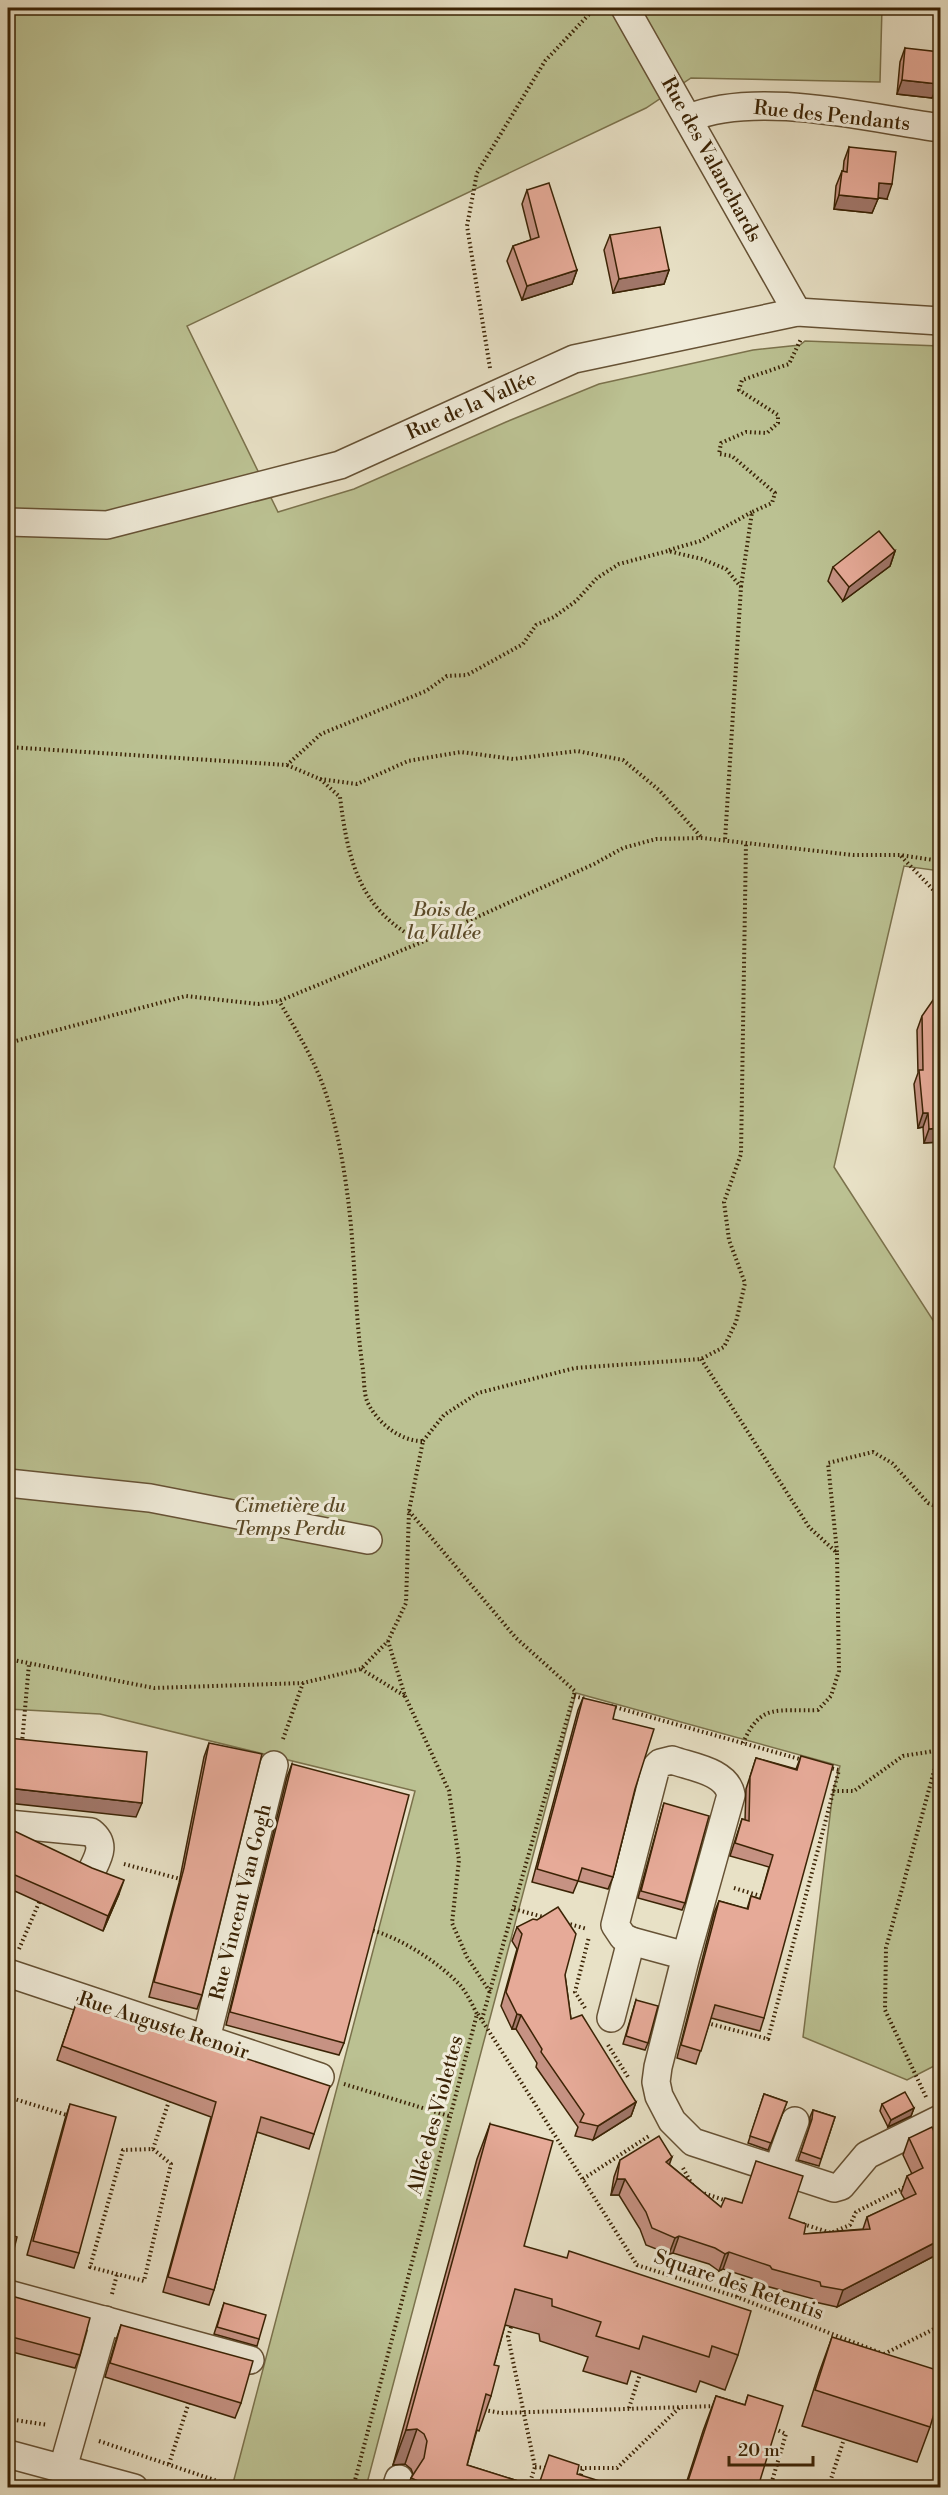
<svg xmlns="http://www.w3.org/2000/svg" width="948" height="2495" viewBox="0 0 948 2495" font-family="'Libre Bodoni',serif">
	<rect width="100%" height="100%" fill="#e8e1c6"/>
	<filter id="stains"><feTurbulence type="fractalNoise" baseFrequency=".00333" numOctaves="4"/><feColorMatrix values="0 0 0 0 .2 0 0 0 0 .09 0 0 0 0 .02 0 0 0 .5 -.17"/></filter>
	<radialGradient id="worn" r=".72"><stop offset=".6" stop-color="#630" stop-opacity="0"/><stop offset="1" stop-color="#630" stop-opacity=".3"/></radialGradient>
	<path fill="#bbc192" stroke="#7b724c" stroke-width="1.5" d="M8,8H940V12L882,8L880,82L691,78L646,108L187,326L278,512L354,489L506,422L599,384L753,350L800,345L805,341L940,346V871L904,866L834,1167L940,1331V2063L907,2080L803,2037L833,1791L840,1766L576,1693L366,2487H232L415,1791L100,1714L8,1709Z"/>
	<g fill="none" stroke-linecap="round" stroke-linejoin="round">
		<defs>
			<g id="minor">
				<path d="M625,8L797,312"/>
				<path d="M689,118C758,90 867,118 940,128"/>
				<path d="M8,522L107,525L340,465L574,359L797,312L940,321"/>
				<path d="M8,1483L150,1498L368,1540"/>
				<path d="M8,1824L91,1832C105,1843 100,1854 93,1868"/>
				<path d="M686,1956L631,1941L623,1937L615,1925L656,1767L660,1763L672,1760C691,1767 727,1771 731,1795L686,1956L658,2067L656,2082L659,2096L672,2121L693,2142L834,2188L841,2186L867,2155L940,2119"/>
				<path d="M8,1973L320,2077"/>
				<path d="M611,2018L631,1941"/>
				<path d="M206,2039L274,1765"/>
				<path d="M777,2171L795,2121"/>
				<path d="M8,2294L250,2360"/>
				<path d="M8,2454L134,2488"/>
				<path d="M63,2468L105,2320"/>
				<path d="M396,2488L399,2479"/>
			</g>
		</defs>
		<use href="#minor" stroke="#665235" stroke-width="30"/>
		<g stroke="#3b2305" stroke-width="4" stroke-dasharray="1.5 3" stroke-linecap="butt">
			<path d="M490,368L467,226L477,173L545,61L595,8"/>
			<path d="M669,550L700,541L752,512"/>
			<path d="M741,587L752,512L772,503L775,493L732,456L719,454L721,443L746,432L767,433L778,423V415L739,390L742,380L789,364L801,339"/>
			<path d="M8,747L287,765L321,734L426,691L447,676L467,675L523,644L536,625L554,617L576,601L597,578L619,564L668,551L702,559L726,569L741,587L725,840"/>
			<path d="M287,765L320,779L340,797C348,862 360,911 422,942"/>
			<path d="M320,779L357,784L408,761L461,752L513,759L577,751L623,760L659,790L702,838"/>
			<path d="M901,856L940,897"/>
			<path d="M8,1043L186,996L258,1004L279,1001L422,942L594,864L623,848L656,839L702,838L853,855H900L940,861"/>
			<path d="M701,1359L809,1527L837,1553L839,1671L831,1696L818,1710C778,1712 761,1702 743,1743"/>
			<path d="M423,1441L444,1415L478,1393L575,1368L701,1359L724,1347L736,1322L745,1283L729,1240L724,1202L741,1154L746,842"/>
			<path d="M409,1511L516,1638L575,1691L482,2019"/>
			<path d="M837,1552L828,1463L873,1452L892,1463L928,1503L940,1508"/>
			<path d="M8,1659L154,1688L303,1683L361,1669L388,1641L406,1603L409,1511L423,1441C401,1442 376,1422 367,1401C364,1393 364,1379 363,1370C357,1330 356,1292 353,1252C350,1203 341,1137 325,1091C314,1059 296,1030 279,1001"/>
			<path d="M361,1669L405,1696L388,1641"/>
			<path d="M405,1696L449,1791L459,1860L452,1923L467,1957L490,1992"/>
			<path d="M574,1696L586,1699"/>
			<path d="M611,1706L803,1760"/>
			<path d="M283,1739L303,1683"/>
			<path d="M22,1743L29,1664"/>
			<path d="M833,1791H854L903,1756L940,1750"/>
			<path d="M124,1864L184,1880"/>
			<path d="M734,1888L764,1897"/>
			<path d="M514,1909L547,1918"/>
			<path d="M566,1923L587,1929"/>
			<path d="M19,1949L41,1898"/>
			<path d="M585,2008L575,1992L589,1937"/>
			<path d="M478,2014L637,2265L737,2297L881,2353"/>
			<path d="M707,2023L768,2039L839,1770L830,1768"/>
			<path d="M608,2045L628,2077"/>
			<path d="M344,2084L449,2116"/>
			<path d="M8,2097L70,2116"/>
			<path d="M926,2097L885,2010L886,1948L940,1749"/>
			<path d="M8,2101L10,2092"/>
			<path d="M153,2149L171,2164L144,2281L90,2267L123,2150Z"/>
			<path d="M153,2149L170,2098"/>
			<path d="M683,2168L694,2188"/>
			<path d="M583,2179L649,2136"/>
			<path d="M700,2192L727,2201"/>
			<path d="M803,2224L831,2233L850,2225L856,2212L907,2186"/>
			<path d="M112,2294L117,2274"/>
			<path d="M737,2297L745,2272"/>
			<path d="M511,2327L508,2337L535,2467L528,2488"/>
			<path d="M884,2354L940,2326"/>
			<path d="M629,2408L640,2374"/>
			<path d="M484,2410L501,2413L717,2406"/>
			<path d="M8,2419L48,2425"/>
			<path d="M99,2441L238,2488"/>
			<path d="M169,2464L190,2399"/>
			<path d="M535,2467L547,2468"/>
			<path d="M576,2468H617L681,2406"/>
			<path d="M830,2482L844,2439"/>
			<path d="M353,2488L477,2014C472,2004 467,1993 460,1985C438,1962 401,1938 371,1930"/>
			<path d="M577,2488L583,2468"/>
			<path d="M770,2488L786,2434L773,2428"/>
		</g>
		<use href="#minor" stroke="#f0ecda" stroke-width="27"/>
	</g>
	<g fill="#c69283" stroke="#3b2305" stroke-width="1.5">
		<path d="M905,48L938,84L932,98L897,94L900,62Z"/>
		<path d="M849,147L887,199L878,198L872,213L834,209L836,186L842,171L843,172L844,161Z"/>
		<path d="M527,190L577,270L572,284L522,300L507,261L513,246L531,240L522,204Z"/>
		<path d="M610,235L669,270L664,284L613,293L604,250Z"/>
		<path d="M895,551L890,566L843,601L828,581L833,567Z"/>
		<path d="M922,1016L940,1142L924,1143L923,1127L918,1128L914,1084L918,1073L917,1030Z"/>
		<path d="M940,1171V1183L937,1180Z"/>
		<path d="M583,1698L613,1719L635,1789L613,1877L608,1889L578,1881L573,1893L532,1882L578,1710Z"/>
		<path d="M209,1743L202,1995L197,2009L149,1997L179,1883L204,1757Z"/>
		<path d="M801,1756L764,2018L760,2031L711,2018L696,2064L677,2058L714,1913L719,1901L747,1909L751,1896L760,1899L769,1867L730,1856L742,1819L745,1820L746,1789L756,1758L796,1769Z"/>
		<path d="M292,1764L344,2043L339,2055L226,2025L287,1777Z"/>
		<path d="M664,1803L685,1903L682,1910L638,1898Z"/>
		<path d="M8,1828L119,1894L103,1931L8,1888Z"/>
		<path d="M517,1927L565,1975L571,2019L636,2102L631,2116L593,2140L575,2136L578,2127L536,2067L537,2063L516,2029H512L501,2006L517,1949L512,1941Z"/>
		<path d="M78,1998L110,2014L314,2134L309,2149L257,2132L214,2290L209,2305L163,2292L211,2117L57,2060Z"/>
		<path d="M636,2000L648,2043L645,2050L623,2044Z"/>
		<path d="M764,2094L787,2102L768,2150L748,2143Z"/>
		<path d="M70,2104L79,2253L74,2268L27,2255L65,2119Z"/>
		<path d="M882,2104L914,2108L911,2116L888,2127L880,2111Z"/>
		<path d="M813,2110L835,2117L819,2166L798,2160L810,2126V2117Z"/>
		<path d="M490,2124L524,2246L738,2355L725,2390L700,2381L696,2392L631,2371L627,2384L583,2371L588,2357L540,2341L539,2334L505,2325L494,2365L491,2396L479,2431L477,2430L467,2465L537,2487H407L411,2478L413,2474L411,2469L405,2464L393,2465L477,2159Z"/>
		<path d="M909,2138L940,2145V2253L837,2307L815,2302L814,2299L766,2286L764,2282L723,2269L719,2271L709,2264L673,2253L669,2254L646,2245L640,2229L619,2195H611L614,2177L620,2160L670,2165L721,2207L789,2218L804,2234L863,2229L867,2217L905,2200L901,2193L907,2176L912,2174L903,2155Z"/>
		<path d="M8,2295L80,2355L75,2368L8,2351Z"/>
		<path d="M224,2303L259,2339L257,2346L214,2334Z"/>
		<path d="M121,2325L241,2403L235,2418L105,2377L116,2340Z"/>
		<path d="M832,2337L930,2427L917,2462L802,2426L819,2373Z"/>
		<path d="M748,2395L758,2487H685L703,2431L716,2396L745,2405Z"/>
	</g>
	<g fill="#a1776a" stroke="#3b2305" stroke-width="1.5">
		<path d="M902,80L938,84L932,98L897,94Z"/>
		<path d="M879,183L892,184L887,199L874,197Z"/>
		<path d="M839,195L878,199L872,213L834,209Z"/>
		<path d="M577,270L572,284L522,300L527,286Z"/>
		<path d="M669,270L664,284L613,293L619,279Z"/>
		<path d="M895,551L890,566L843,601L849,587Z"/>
		<path d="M923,1113H928L923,1127L918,1128Z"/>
		<path d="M940,1128V1142L924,1143L929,1129Z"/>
		<path d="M8,1788L142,1803L136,1817L8,1803Z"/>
		<path d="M124,1880L119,1894L103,1931L108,1916Z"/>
		<path d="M517,2014L521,2015L516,2029H512Z"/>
		<path d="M636,2102L631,2116L593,2140L598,2126Z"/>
		<path d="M914,2108L911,2116L888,2127L891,2120Z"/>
		<path d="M672,2157L666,2174V2162Z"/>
		<path d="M617,2179H625L619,2195H611Z"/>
		<path d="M679,2236L673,2253L669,2254L675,2238Z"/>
		<path d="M940,2240V2253L837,2307L843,2290Z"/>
		<path d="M729,2252L723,2269L719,2271L725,2254Z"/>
		<path d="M417,2429L405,2464L393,2465L406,2430Z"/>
	</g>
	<g fill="#e6aa98" stroke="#3b2305" stroke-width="1.5">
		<path d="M905,48L940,52L938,84L902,80Z"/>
		<path d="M849,147L896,152L892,184L879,183L878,199L839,195L842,171L847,172Z"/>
		<path d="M549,183L577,270L527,286L513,246L539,237L527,190Z"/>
		<path d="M660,227L669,270L619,279L610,235Z"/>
		<path d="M879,531L895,551L849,587L833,567Z"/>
		<path d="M940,990V1128L929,1129L928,1113H923L919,1070H923L922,1016Z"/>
		<path d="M583,1698L616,1706L613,1719L654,1729L635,1789L613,1877L582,1868L578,1881L537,1869Z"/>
		<path d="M8,1738L147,1752L142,1803L8,1788Z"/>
		<path d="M209,1743L262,1754L202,1995L154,1982L184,1868Z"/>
		<path d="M801,1756L833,1765L764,2018L715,2005L701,2051L681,2045L719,1901L748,1909L751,1896L760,1899L773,1855L735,1843L742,1819L749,1821L750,1777L756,1758L797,1770Z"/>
		<path d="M292,1764L409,1795L344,2043L230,2012Z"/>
		<path d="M664,1803L709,1816L685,1903L641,1891Z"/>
		<path d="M8,1828L92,1868L124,1880L108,1916L8,1872Z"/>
		<path d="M558,1907L576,1934L565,1975L571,2019L582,2015L636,2102L598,2126L580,2122L584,2114L541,2052L542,2049L521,2015L517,2014L506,1992L522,1934L517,1927L533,1919L537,1920Z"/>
		<path d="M78,1998L112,2009L110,2014L330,2086L314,2134L261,2117L214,2290L168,2277L216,2102L62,2046Z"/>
		<path d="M636,2000L658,2006L648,2043L626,2036Z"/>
		<path d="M905,2092L914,2108L891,2120L882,2104Z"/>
		<path d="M764,2094L787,2102L771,2143L750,2136Z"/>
		<path d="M70,2104L116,2117L79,2253L33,2241Z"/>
		<path d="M813,2110L835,2117L821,2159L801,2152L812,2119Z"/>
		<path d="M490,2124L553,2141L524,2246L567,2258L569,2251L751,2311L738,2355L712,2346L709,2357L643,2336L639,2349L596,2336L601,2322L552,2306V2299L515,2289L494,2365L499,2366L491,2396L486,2394L467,2465L537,2487H432L411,2478L424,2458L427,2441L424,2434L417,2429L406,2430Z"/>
		<path d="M932,2127L940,2145V2240L843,2290L821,2286L820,2282L772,2269L770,2266L729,2252L725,2254L715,2248L679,2236L675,2238L652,2228L646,2212L625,2179H617L620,2160L659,2136L672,2157L666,2162L721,2207L725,2198L742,2203L756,2161L803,2176L789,2218L806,2224L804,2234L870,2229L867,2217L916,2194L907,2176L923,2168L909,2138Z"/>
		<path d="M8,2234L17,2237L10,2265L8,2266Z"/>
		<path d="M8,2295L90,2318L80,2355L8,2336Z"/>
		<path d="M224,2303L266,2315L259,2339L217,2327Z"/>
		<path d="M121,2325L253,2361L241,2403L110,2363Z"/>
		<path d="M832,2337L940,2371V2394L930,2427L815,2390Z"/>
		<path d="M748,2395L783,2406L758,2487H686L716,2396L745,2405Z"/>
		<path d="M549,2455L579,2465L577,2474L619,2487H538Z"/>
	</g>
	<g text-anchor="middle" stroke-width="6" stroke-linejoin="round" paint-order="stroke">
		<g font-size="20" fill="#3b2305" stroke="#f0ecda">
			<text transform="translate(832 115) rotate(6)" y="7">Rue des Pendants</text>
			<text transform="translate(712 159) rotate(61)" y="7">Rue des Valanchards</text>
			<text transform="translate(471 405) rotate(-24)" y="7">Rue de la Vallée</text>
			<text transform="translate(240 1902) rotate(-76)" y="7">Rue Vincent Van Gogh</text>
			<text transform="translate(164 2025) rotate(18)" y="7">Rue Auguste Renoir</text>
			<text transform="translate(435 2115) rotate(-75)" y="7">Allée des Violettes</text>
			<text transform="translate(739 2284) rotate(19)" y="7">Square des Retentis</text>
		</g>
		<g font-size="20" font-style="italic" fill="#5b4a28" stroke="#f0ecda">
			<text x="444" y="916">Bois de<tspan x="444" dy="23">la Vallée</tspan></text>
			<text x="290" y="1512">Cimetière du<tspan x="290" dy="23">Temps Perdu</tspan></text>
		</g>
	</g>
	<rect width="948" height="2495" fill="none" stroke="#e8e1c6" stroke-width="30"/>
	<rect x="9" y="9" width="930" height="2477" fill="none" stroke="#3b2305" stroke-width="3"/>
	<rect x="15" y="15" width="918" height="2465" fill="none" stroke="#3b2305" stroke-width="1.5"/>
	<path d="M729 2456v9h84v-9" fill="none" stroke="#3b2305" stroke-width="3"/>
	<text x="738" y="2456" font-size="18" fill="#3b2305" stroke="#f0ecda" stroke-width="4.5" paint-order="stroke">20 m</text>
	<rect width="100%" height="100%" filter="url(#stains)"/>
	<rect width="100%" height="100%" fill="url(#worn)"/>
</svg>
